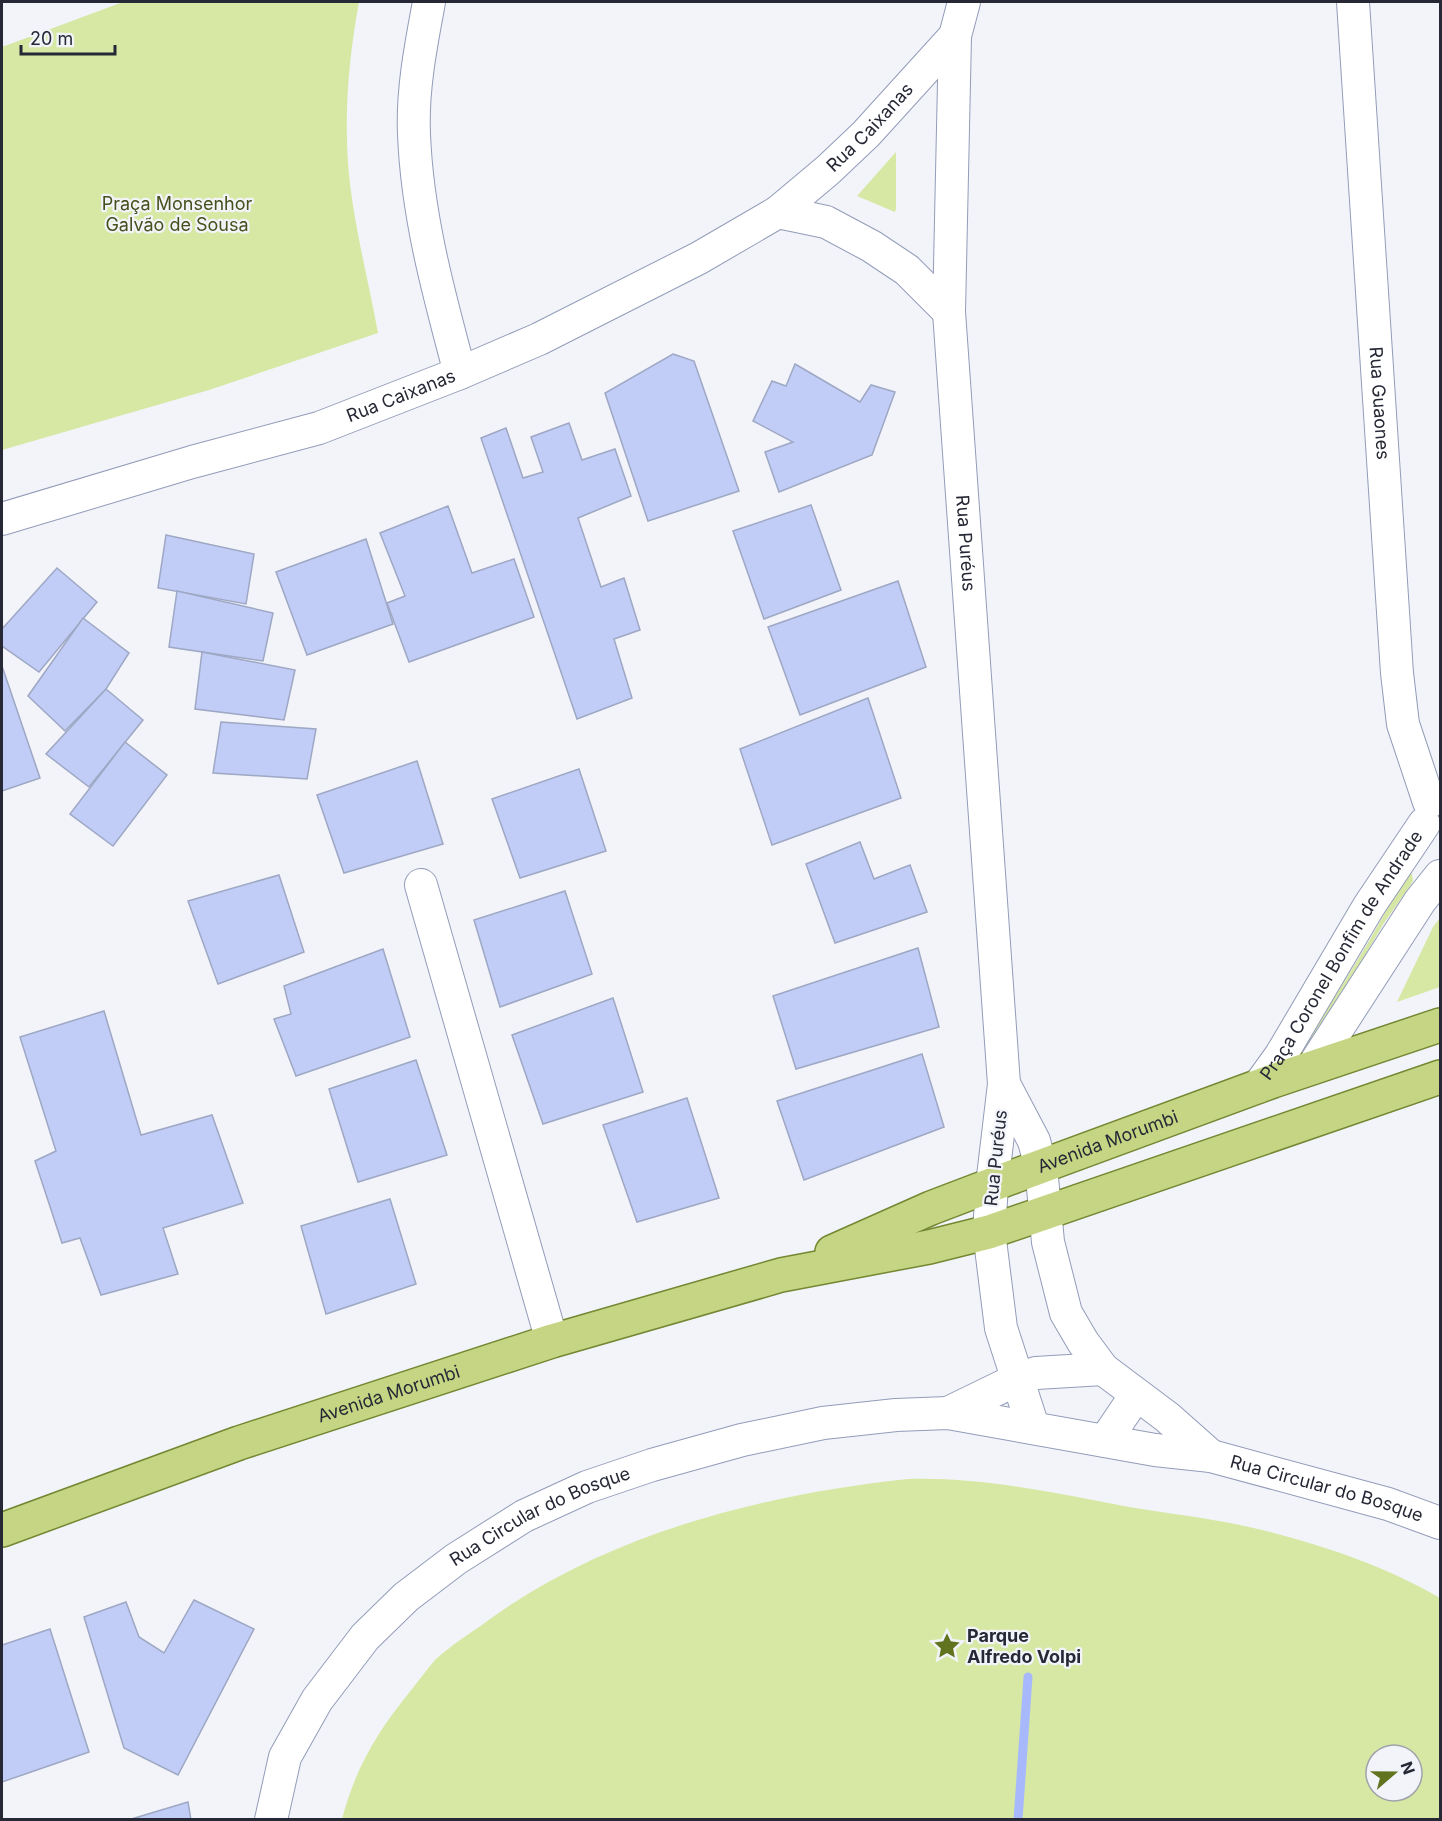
<svg xmlns="http://www.w3.org/2000/svg" width="1442" height="1821" viewBox="0 0 1442 1821" font-family="Inter,sans-serif">
	<rect width="100%" height="100%" fill="#f2f4fa"/>
	<g fill="#d6e8a4" fill-rule="evenodd">
		<path d="M123,2H359C348,61 343,124 350,184C356,234 369,283 378,333L209,390L2,450V47Z"/>
		<path d="M896,152V209L895,212L857,196Z"/>
		<path d="M1410,872L1412,874L1413,881L1410,886L1384,923L1310,1048L1300,1052C1323,1015 1347,978 1369,941C1383,918 1394,893 1410,872Z"/>
		<path d="M1440,918V987L1397,1002L1433,927Z"/>
		<path d="M908,1479C984,1477 1055,1493 1129,1507C1172,1514 1216,1519 1258,1529C1322,1545 1383,1565 1440,1598V1819H342C356,1766 378,1731 412,1689C420,1679 427,1669 435,1660C448,1648 464,1637 479,1627C601,1535 758,1495 908,1479ZM1376,1755H1412V1791H1376Z"/>
	</g>
	<g fill="none" stroke-linecap="round" stroke-linejoin="round">
		<path stroke="#a7b9fc" stroke-width="9" d="M1018,1820L1028,1677"/>
	</g>
	<g fill="#c1cdf6" stroke="#9ea7c3" stroke-width="1.5">
		<path d="M673,354L694,361L739,491L648,521L605,393Z"/>
		<path d="M795,364L860,402L871,385L895,392L872,455L779,492L765,452L793,442L753,421L772,381L786,386Z"/>
		<path d="M569,423L582,460L615,449L631,496L578,518L601,587L624,578L640,630L614,639L632,698L577,719L481,438L506,428L523,478L543,472L531,437Z"/>
		<path d="M811,505L841,590L764,619L733,531Z"/>
		<path d="M448,506L472,573L514,559L534,617L409,662L387,603L405,596L380,533Z"/>
		<path d="M166,535L254,554L246,604L158,588Z"/>
		<path d="M366,539L393,624L307,655L276,572Z"/>
		<path d="M57,568L97,602L39,672L2,646V629Z"/>
		<path d="M898,581L926,667L800,715L768,627Z"/>
		<path d="M177,591L273,613L263,661L169,647Z"/>
		<path d="M83,618L129,653L106,689L65,731L28,696Z"/>
		<path d="M202,652L295,670L284,720L195,709Z"/>
		<path d="M2,666L40,778L2,791Z"/>
		<path d="M106,689L143,720L89,787L46,754Z"/>
		<path d="M868,698L901,798L772,845L740,749Z"/>
		<path d="M221,722L316,729L307,779L213,773Z"/>
		<path d="M125,742L167,775L113,846L70,814Z"/>
		<path d="M417,761L443,844L344,873L317,795Z"/>
		<path d="M579,769L606,851L520,878L492,799Z"/>
		<path d="M860,842L874,879L910,865L927,912L835,943L806,864Z"/>
		<path d="M279,875L304,952L218,984L188,901Z"/>
		<path d="M565,891L592,974L500,1007L474,920Z"/>
		<path d="M918,948L939,1027L796,1069L773,996Z"/>
		<path d="M383,949L410,1037L296,1076L274,1019L291,1014L284,986Z"/>
		<path d="M613,998L643,1092L543,1124L512,1035Z"/>
		<path d="M104,1011L141,1135L212,1115L243,1203L163,1228L178,1274L101,1295L80,1238L62,1243L35,1161L56,1151L20,1037Z"/>
		<path d="M922,1054L944,1127L804,1180L777,1101Z"/>
		<path d="M416,1060L447,1155L358,1182L329,1089Z"/>
		<path d="M687,1098L719,1198L637,1222L603,1125Z"/>
		<path d="M390,1199L416,1284L326,1314L301,1226Z"/>
		<path d="M194,1600L254,1629L178,1775L124,1748L84,1617L126,1602L139,1637L164,1653Z"/>
		<path d="M50,1629L89,1752L2,1782V1645Z"/>
		<path d="M188,1802L191,1820H128Z"/>
	</g>
	<g fill="none" stroke-linecap="round" stroke-linejoin="round">
		<defs>
			<g id="minor">
				<path d="M429,2C421,45 412,90 414,134C417,215 439,295 460,373"/>
				<path id="s1" d="M964,2L955,36L949,312L1004,1084L992,1185L989,1232L1001,1328L1033,1427"/>
				<path id="s2" d="M1353,2L1397,673L1403,724L1429,802"/>
				<path d="M778,212L826,222L871,246L907,270L949,312"/>
				<path id="s3" d="M2,519L192,462L319,428L460,373L539,339L699,258L778,212L828,170L866,134L955,36"/>
				<path d="M421,885L552,1341"/>
				<path d="M1312,1068L1420,901L1440,876"/>
				<path d="M1004,1084L1034,1141L1041,1167L1048,1242L1066,1313L1083,1342L1103,1369L1167,1417L1211,1456"/>
				<path id="s4" d="M1258,1087L1281,1055L1369,906L1424,824"/>
				<path d="M948,1413L1018,1379L1036,1373L1103,1369"/>
				<path d="M1105,1441L1136,1395"/>
				<path id="s5" d="M271,1820L285,1757L317,1700L365,1637L406,1597L456,1559L524,1516L587,1487L652,1465L742,1440L823,1423L896,1415L948,1413L1155,1450L1211,1456L1388,1504L1440,1523"/>
			</g>
			<g id="major">
				<path id="s6" d="M832,1252L931,1208L1015,1176L1273,1081L1440,1025"/>
				<path id="s7" d="M2,1530L239,1443L552,1341L781,1275L929,1247L989,1232L1440,1077"/>
			</g>
		</defs>
		<use href="#minor" stroke="#939cb8" stroke-width="34"/>
		<use href="#major" stroke="#748732" stroke-width="36"/>
		<use href="#minor" stroke="#fff" stroke-width="32"/>
		<use href="#major" stroke="#c5d583" stroke-width="33"/>
	</g>
	<defs>
		<symbol id="sight-bare" viewBox="-9 -9 18 18"><path d="M0-6L1.8-2.2L6-1.7L2.9 1.2L3.7 5.4L0 3.3L-3.7 5.4L-2.9 1.2L-6-1.7L-1.8-2.2Z" fill="#627320" stroke="#f2f4fa" stroke-width="2.5" paint-order="stroke"/></symbol>
	</defs>
	<g fill-rule="evenodd">
		<use href="#sight-bare" x="928" y="1627" width="38" height="38"/>
	</g>
	<g text-anchor="middle" stroke-width="4.5" stroke-linejoin="round" paint-order="stroke">
		<g font-size="18" fill="#262935" stroke="#f2f4fa">
			<text dy="6" stroke="none"><textPath href="#s3" startOffset="963">Rua Caixanas</textPath></text>
			<text dy="6" stroke="none"><textPath href="#s3" startOffset="418">Rua Caixanas</textPath></text>
			<text dy="6" stroke="none"><textPath href="#s2" startOffset="402">Rua Guaones</textPath></text>
			<text dy="6" stroke="none"><textPath href="#s1" startOffset="543">Rua Puréus</textPath></text>
			<text dy="6" stroke="none"><textPath href="#s4" startOffset="156">Praça Coronel Bonfim de Andrade</textPath></text>
			<text dy="6" stroke="none"><textPath href="#s6" startOffset="297">Avenida Morumbi</textPath></text>
			<text transform="translate(996 1158) rotate(-84)" y="6">Rua Puréus</text>
			<text dy="6" stroke="none"><textPath href="#s7" startOffset="410">Avenida Morumbi</textPath></text>
			<text dy="6" stroke="none"><textPath href="#s5" startOffset="1236">Rua Circular do Bosque</textPath></text>
			<text dy="6" stroke="none"><textPath href="#s5" startOffset="424">Rua Circular do Bosque</textPath></text>
		</g>
		<g font-size="18" fill="#45501c" stroke="#f2f4fa">
			<text x="177" y="210">Praça Monsenhor<tspan x="177" dy="21">Galvão de Sousa</tspan></text>
		</g>
		<g font-size="18" font-weight="bold" fill="#262935" stroke="#f2f4fa" text-anchor="start">
			<text x="967" y="1642">Parque<tspan x="967" dy="21">Alfredo Volpi</tspan></text>
		</g>
	</g>
	<rect width="1442" height="1821" fill="none" stroke="#262935" stroke-width="6"/>
	<g transform="translate(1394 1773) rotate(70)"><circle r="28" fill="#f2f4fa" stroke="#a0a3ab" stroke-width="1.5"/>
	<path d="M0-4.5L10 22L0 15L-10 22Z" fill="#627320"/>
	<text y="-9" font-size="16" font-weight="bold" text-anchor="middle" fill="#262935">N</text>
	</g>
	<path d="M21 45v9h94v-9" fill="none" stroke="#262935" stroke-width="3"/>
	<text x="30" y="45" font-size="18" fill="#262935" stroke="#f2f4fa" stroke-width="4.5" paint-order="stroke">20 m</text>
</svg>
